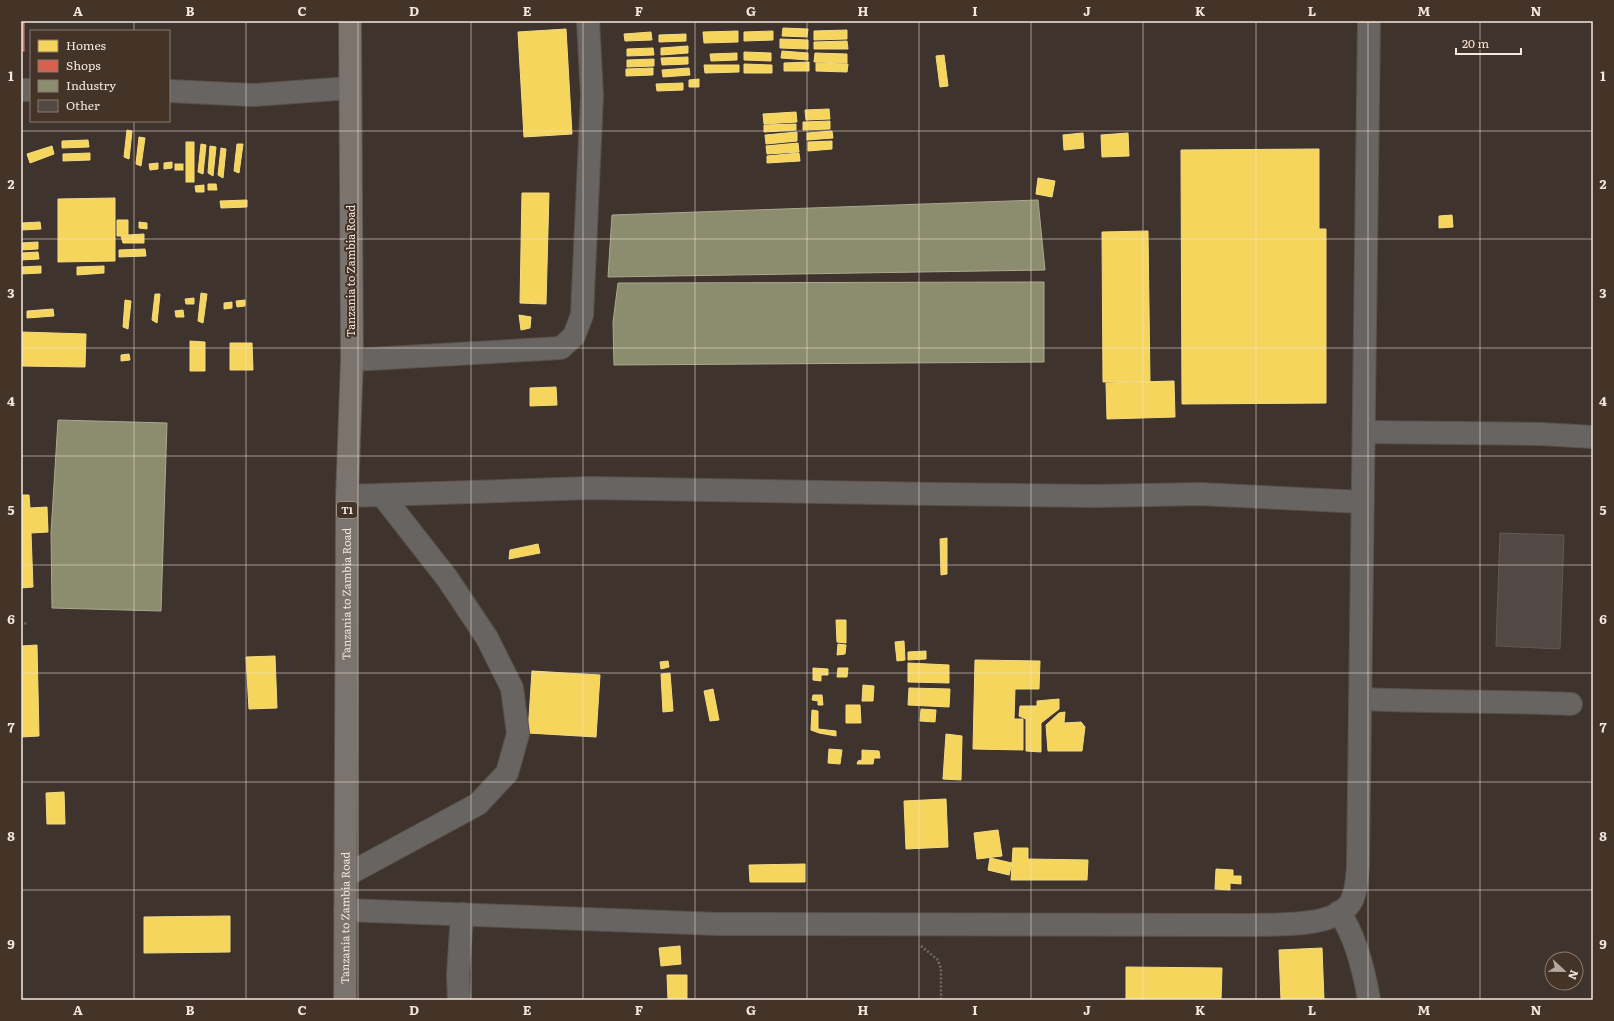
<svg xmlns="http://www.w3.org/2000/svg" width="1614" height="1021" viewBox="0 0 1614 1021" font-family="Literata,serif">
	<rect width="100%" height="100%" fill="#3e342d"/>
	<g fill="#f6d55c" stroke="#f5da84">
		<path d="M783,28L808,29L807,37L782,36Z"/>
		<path d="M566,29L572,134L524,137L518,32Z"/>
		<path d="M847,30V39L814,40V31Z"/>
		<path d="M738,31V42L704,43L703,32Z"/>
		<path d="M773,31V40L744,41V32Z"/>
		<path d="M651,32L652,40L625,41L624,34Z"/>
		<path d="M686,34V41L659,42V35Z"/>
		<path d="M780,39L808,40V49L780,48Z"/>
		<path d="M847,41L848,49H814V42Z"/>
		<path d="M688,46V53L661,55V48Z"/>
		<path d="M653,48L654,55L627,56V49Z"/>
		<path d="M782,51L808,53V60L781,58Z"/>
		<path d="M744,52L771,53V61L744,60Z"/>
		<path d="M737,53V60L711,61L710,54Z"/>
		<path d="M815,53L847,54V63L814,62Z"/>
		<path d="M944,55L948,86L940,87L936,56Z"/>
		<path d="M688,57V64L662,65L661,58Z"/>
		<path d="M654,59V66L627,67V60Z"/>
		<path d="M809,62V71H784V63Z"/>
		<path d="M816,63L848,64L847,72L816,71Z"/>
		<path d="M744,64L772,65V73H744Z"/>
		<path d="M704,65H739V72L705,73Z"/>
		<path d="M653,68V75L626,76V69Z"/>
		<path d="M689,68L690,75L663,77L662,70Z"/>
		<path d="M699,79V87H689V80Z"/>
		<path d="M683,83V90L657,91L656,84Z"/>
		<path d="M829,109L830,119L806,120L805,110Z"/>
		<path d="M796,112L797,122L764,124L763,114Z"/>
		<path d="M830,121V129L803,130V122Z"/>
		<path d="M796,124V130L764,132V125Z"/>
		<path d="M127,130L132,131L129,159L124,157Z"/>
		<path d="M832,131L833,138L807,140V133Z"/>
		<path d="M797,132V141L766,144L765,135Z"/>
		<path d="M1083,133L1084,148L1064,150L1063,135Z"/>
		<path d="M1128,133L1129,156L1102,157L1101,135Z"/>
		<path d="M139,137L145,138L141,166L136,164Z"/>
		<path d="M88,140L89,147L62,148V141Z"/>
		<path d="M832,141V149L808,151V142Z"/>
		<rect x="186" y="142" width="8" height="40"/>
		<path d="M798,143L799,152L767,154L766,146Z"/>
		<path d="M201,144L206,145L203,174L198,172Z"/>
		<path d="M237,144H243L239,173L234,171Z"/>
		<path d="M52,146L54,154L30,163L27,154Z"/>
		<path d="M210,146L216,147L213,176L208,173Z"/>
		<path d="M221,148L226,149L223,178L218,175Z"/>
		<path d="M1319,149V229H1326V403L1182,404L1181,150Z"/>
		<path d="M90,153V160L63,161V154Z"/>
		<path d="M799,153L800,161L767,163V156Z"/>
		<path d="M172,162V168L164,169V163Z"/>
		<path d="M158,163V169L150,170L149,164Z"/>
		<rect x="175" y="164" width="8" height="6"/>
		<path d="M1038,178L1055,181L1052,197L1036,194Z"/>
		<path d="M208,184H216L217,190H208Z"/>
		<path d="M204,185V192H196L195,186Z"/>
		<path d="M522,193H549L546,304L520,303Z"/>
		<path d="M115,198V261L58,262V199Z"/>
		<path d="M247,200V207L221,208L220,201Z"/>
		<path d="M1452,215L1453,227L1439,228V216Z"/>
		<path d="M117,220H128V235L144,234V243H123L121,236H117Z"/>
		<path d="M40,222L41,229L21,230V223Z"/>
		<path d="M139,222L147,223V229L139,228Z"/>
		<path d="M1148,231L1150,382H1103L1102,232Z"/>
		<path d="M38,242V249L21,250V243Z"/>
		<path d="M145,249L146,256L119,257V250Z"/>
		<path d="M38,252L39,259L21,260V253Z"/>
		<path d="M41,266V273L21,274V267Z"/>
		<path d="M104,266V273L77,275V267Z"/>
		<path d="M201,293L207,294L203,323L198,321Z"/>
		<path d="M155,294H160L157,323L152,320Z"/>
		<path d="M194,298V304H186L185,299Z"/>
		<path d="M125,300L131,301L128,329L123,327Z"/>
		<path d="M245,300V306L237,307L236,301Z"/>
		<path d="M232,302V308L224,309V303Z"/>
		<path d="M53,309L54,316L27,318V311Z"/>
		<path d="M183,310L184,317H176L175,311Z"/>
		<path d="M519,315L531,317L530,328L521,330Z"/>
		<path d="M21,332L86,334L85,367L21,366Z"/>
		<path d="M190,341L205,342V371H190Z"/>
		<path d="M230,343H252L253,370H230Z"/>
		<path d="M129,354L130,360L121,361V355Z"/>
		<path d="M1174,381L1175,417L1107,419L1106,383Z"/>
		<path d="M556,387L557,405L530,406V388Z"/>
		<path d="M21,495H29L30,508L47,507L48,532L31,533L33,587L21,588Z"/>
		<path d="M947,538V574L941,575L940,539Z"/>
		<path d="M538,544L540,553L509,559L510,550Z"/>
		<path d="M836,620H846V643L837,642Z"/>
		<path d="M904,641L905,660L897,661L895,642Z"/>
		<path d="M838,644L846,645L845,654L837,655Z"/>
		<path d="M37,645L39,736L21,737V646Z"/>
		<path d="M926,651V659L908,660V652Z"/>
		<path d="M275,656L277,708L249,709L246,657Z"/>
		<path d="M975,660L1040,661L1039,689H1015L1014,719H1023V750L973,749Z"/>
		<path d="M668,661L669,667L661,669L660,662Z"/>
		<path d="M908,663L949,665V683L908,682Z"/>
		<path d="M813,668L828,669V675H821V681L813,680Z"/>
		<path d="M838,668H848L847,677H837Z"/>
		<path d="M532,671L600,675L596,737L528,733Z"/>
		<path d="M670,673L673,711L663,712L661,674Z"/>
		<path d="M863,685L874,686L873,701H862Z"/>
		<path d="M909,688L950,689L949,707L908,705Z"/>
		<path d="M713,689L719,720L710,721L704,691Z"/>
		<path d="M813,695H822L823,705H818V701L812,700Z"/>
		<path d="M1059,699V709L1041,723V752L1026,751V719L1019,716L1020,706H1037V701Z"/>
		<path d="M846,705H860L861,723H846Z"/>
		<path d="M921,709L936,710L935,722L920,721Z"/>
		<path d="M812,710L818,711V729L836,731V736L819,733L811,730Z"/>
		<path d="M1065,712L1064,723L1081,722L1085,727L1082,751H1048L1046,725L1059,713Z"/>
		<path d="M946,734L962,736L961,780L943,779Z"/>
		<path d="M829,749L842,750L840,764L828,763Z"/>
		<path d="M862,750L879,751L880,758H874L873,764H857L858,761L862,760Z"/>
		<path d="M64,792L65,824H47L46,793Z"/>
		<path d="M946,799L948,847L906,849L904,801Z"/>
		<path d="M998,830L1002,856L977,859L974,833Z"/>
		<path d="M1013,848H1028V859L1088,860L1087,880H1011Z"/>
		<path d="M990,858L1012,863L1009,875L988,870Z"/>
		<path d="M805,864V882H750L749,865Z"/>
		<path d="M1216,869L1233,870V876H1241V884L1230,883V890L1215,889Z"/>
		<path d="M230,916V952L144,953V917Z"/>
		<path d="M680,946L681,964L661,966L659,948Z"/>
		<path d="M1322,948L1324,1000H1281L1279,950Z"/>
		<path d="M1126,967L1222,968L1221,1000H1126Z"/>
		<path d="M667,975H687V1000H668Z"/>
	</g>
	<rect fill="#d6604d" stroke="#df8879" x="21" y="21" width="3" height="30"/>
	<g fill="#8c8c6e" stroke="#aba790">
		<path d="M1038,200L1045,270L608,277L612,215Z"/>
		<path d="M1044,282V362L614,365L613,322L618,283Z"/>
		<path d="M58,420L167,423L161,611L52,608L51,533Z"/>
	</g>
	<path fill="#524944" stroke="#635953" d="M1500,533L1564,535L1560,649L1496,646Z"/>
	<g fill="none" stroke-linecap="round" stroke-linejoin="round">
		<defs>
			<g id="minor">
				<path d="M21,90H31"/>
				<path d="M169,91L253,95L350,88"/>
				<path d="M352,360L561,348L574,336L582,315L592,95L588,21"/>
				<path d="M1364,432L1541,434L1593,437"/>
				<path d="M347,496L591,488L937,494L1096,496L1200,494L1363,502"/>
				<path d="M1360,699C1431,702 1501,701 1571,704"/>
				<path d="M345,876L478,804L507,773L518,734L512,688L487,638L447,578L382,495"/>
				<path d="M345,910L718,924L1249,925C1277,924 1335,928 1351,902C1357,891 1357,877 1358,866L1369,21"/>
				<path d="M1339,912C1356,937 1364,970 1369,1000"/>
				<path d="M459,1000L458,975L462,914"/>
			</g>
			<g id="highway">
				<path id="s1" d="M345,1000L347,496L352,360L350,21"/>
			</g>
		</defs>
		<use href="#minor" stroke="#59514b" stroke-width="24"/>
		<use href="#highway" stroke="#59514b" stroke-width="24"/>
		<g stroke="#6f6a67" stroke-width="2.5" stroke-dasharray="2 2" stroke-linecap="butt">
			<path d="M21,626L26,623"/>
			<path d="M921,946L938,960L941,969V1000"/>
		</g>
		<use href="#minor" stroke="#686462" stroke-width="22"/>
		<use href="#highway" stroke="#7a736e" stroke-width="22"/>
	</g>
	<path fill="none" stroke="#f3e7e0" stroke-width="1" stroke-opacity="0.55" d="M134,21V31M246,21V1000M358,21V1000M471,21V1000M583,21V1000M695,21V1000M807,21V1000M919,21V1000M1031,21V1000M1143,21V1000M1256,21V1000M1368,21V1000M1480,21V1000M134,121V1000M21,131H1593M21,239H1593M21,348H1593M21,456H1593M21,565H1593M21,673H1593M21,782H1593M21,890H1593"/>
	<g text-anchor="middle" stroke-width="4" stroke-linejoin="round" paint-order="stroke">
		<rect fill="#443327" stroke="#beb1a8" stroke-width="1" x="337" y="502" width="20" height="16" rx="3"/>
		<g font-size="10" font-weight="bold" fill="#f3e7e0">
			<text x="347" y="514">T1</text>
		</g>
		<g font-size="11" fill="#f3e7e0" stroke="#443327">
			<text transform="translate(351 271) rotate(-90)" y="4">Tanzania to Zambia Road</text>
			<text dy="4" stroke="none"><textPath href="#s1" startOffset="406">Tanzania to Zambia Road</textPath></text>
			<text dy="4" stroke="none"><textPath href="#s1" startOffset="82">Tanzania to Zambia Road</textPath></text>
		</g>
	</g>
	<rect width="1614" height="1021" fill="none" stroke="#443327" stroke-width="44"/>
	<rect x="30" y="30" width="140" height="92" fill="#443327" stroke="#8a7b71"/>
	<rect x="38" y="40" width="20" height="12" fill="#f6d55c" stroke="#8a7b71"/>
	<text x="66" y="50" font-size="12" fill="#f3e7e0">Homes</text>
	<rect x="38" y="60" width="20" height="12" fill="#d6604d" stroke="#8a7b71"/>
	<text x="66" y="70" font-size="12" fill="#f3e7e0">Shops</text>
	<rect x="38" y="80" width="20" height="12" fill="#8c8c6e" stroke="#8a7b71"/>
	<text x="66" y="90" font-size="12" fill="#f3e7e0">Industry</text>
	<rect x="38" y="100" width="20" height="12" fill="#524944" stroke="#8a7b71"/>
	<text x="66" y="110" font-size="12" fill="#f3e7e0">Other</text>
	<g transform="translate(1564 971) rotate(112)"><circle r="19" fill="#443327" stroke="#8a7b71"/>
	<path d="M0-3L7 15L0 10L-7 15Z" fill="#b4a8a1"/>
	<text y="-6" font-size="11" font-weight="bold" text-anchor="middle" fill="#f3e7e0">N</text>
	</g>
	<path d="M1456 48v6h65v-6" fill="none" stroke="#f3e7e0" stroke-width="2"/>
	<text x="1462" y="48" font-size="12" fill="#f3e7e0" stroke="#443327" stroke-width="3" paint-order="stroke">20 m</text>
	<rect x="22" y="22" width="1570" height="977" fill="none" stroke="#f3e7e0" stroke-width="1.5"/>
	<g font-size="13" text-anchor="middle" font-weight="bold" fill="#f3e7e0">
		<text x="78" y="16">A</text>
		<text x="190" y="16">B</text>
		<text x="302" y="16">C</text>
		<text x="414" y="16">D</text>
		<text x="527" y="16">E</text>
		<text x="639" y="16">F</text>
		<text x="751" y="16">G</text>
		<text x="863" y="16">H</text>
		<text x="975" y="16">I</text>
		<text x="1087" y="16">J</text>
		<text x="1200" y="16">K</text>
		<text x="1312" y="16">L</text>
		<text x="1424" y="16">M</text>
		<text x="1536" y="16">N</text>
		<text x="11" y="81">1</text>
		<text x="1603" y="81">1</text>
		<text x="11" y="189">2</text>
		<text x="1603" y="189">2</text>
		<text x="11" y="298">3</text>
		<text x="1603" y="298">3</text>
		<text x="11" y="406">4</text>
		<text x="1603" y="406">4</text>
		<text x="11" y="515">5</text>
		<text x="1603" y="515">5</text>
		<text x="11" y="624">6</text>
		<text x="1603" y="624">6</text>
		<text x="11" y="732">7</text>
		<text x="1603" y="732">7</text>
		<text x="11" y="841">8</text>
		<text x="1603" y="841">8</text>
		<text x="11" y="949">9</text>
		<text x="1603" y="949">9</text>
		<text x="78" y="1015">A</text>
		<text x="190" y="1015">B</text>
		<text x="302" y="1015">C</text>
		<text x="414" y="1015">D</text>
		<text x="527" y="1015">E</text>
		<text x="639" y="1015">F</text>
		<text x="751" y="1015">G</text>
		<text x="863" y="1015">H</text>
		<text x="975" y="1015">I</text>
		<text x="1087" y="1015">J</text>
		<text x="1200" y="1015">K</text>
		<text x="1312" y="1015">L</text>
		<text x="1424" y="1015">M</text>
		<text x="1536" y="1015">N</text>
	</g>
</svg>
